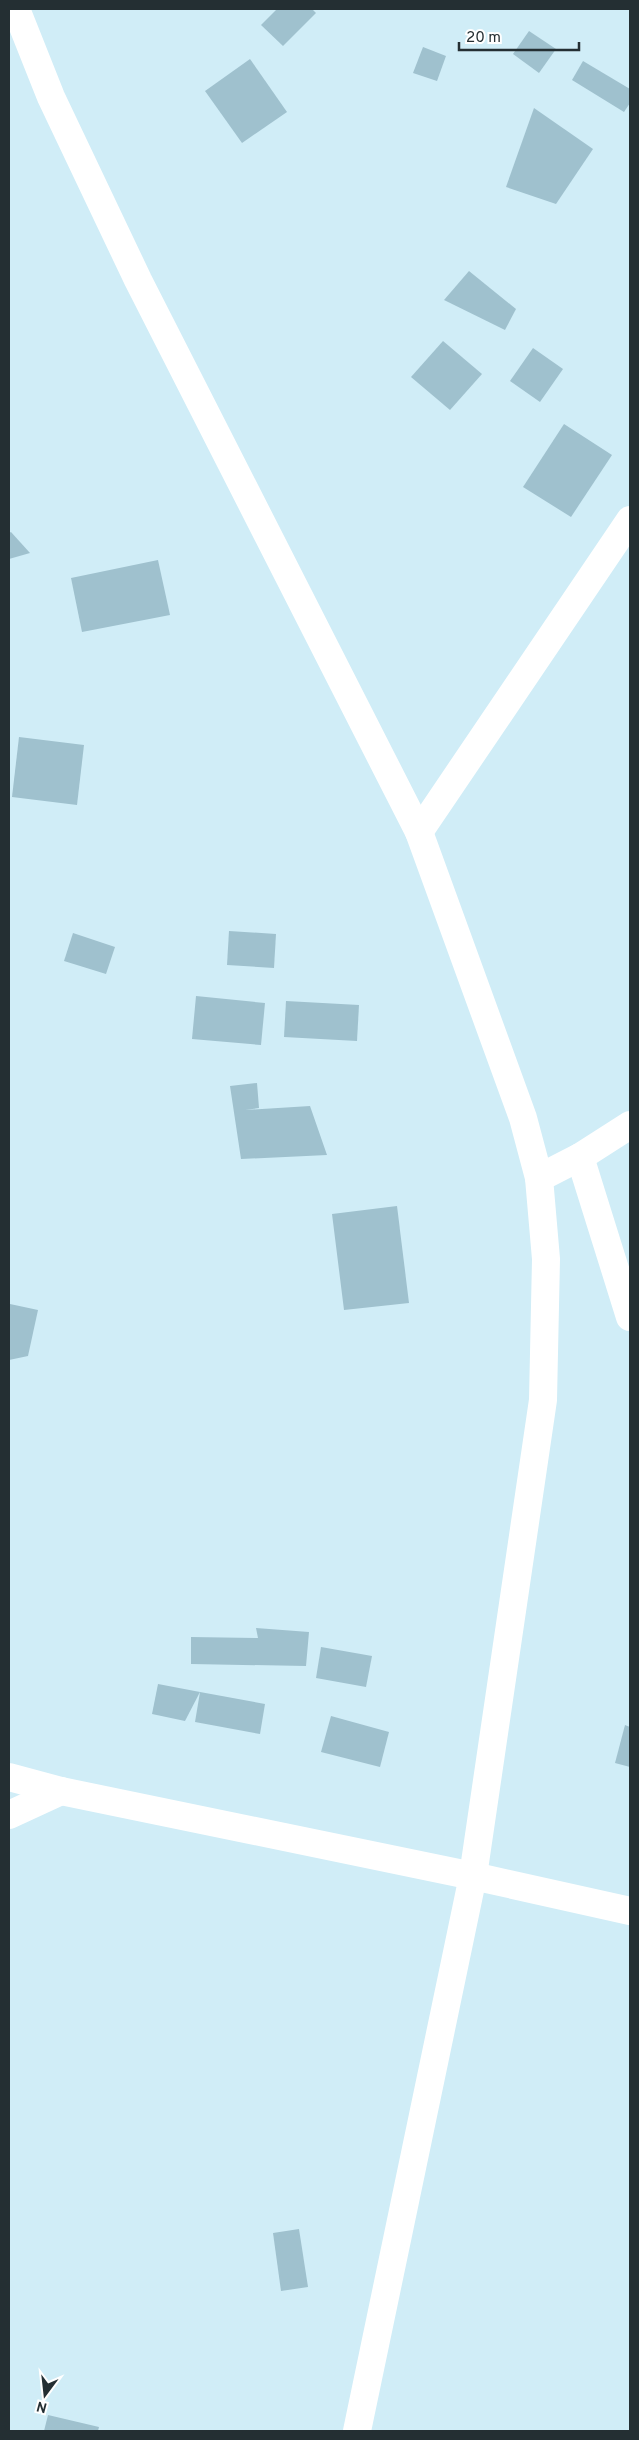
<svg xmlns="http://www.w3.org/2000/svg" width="639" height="2440" viewBox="0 0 639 2440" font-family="Overpass,sans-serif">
	<rect width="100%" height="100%" fill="#d0edf7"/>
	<g fill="#9fc1ce">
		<path d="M277,9H312L316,13L283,46L261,25Z"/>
		<path d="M529,31L556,49L539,73L513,54Z"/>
		<path d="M423,47L446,56L437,81L413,73Z"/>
		<path d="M250,59L287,112L242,143L205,91Z"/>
		<path d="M583,61L630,89V103L624,112L572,80Z"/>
		<path d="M534,108L593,149L556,204L506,187Z"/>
		<path d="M469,271L516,309L505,330L444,300Z"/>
		<path d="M443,341L482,374L450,410L411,377Z"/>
		<path d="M533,348L563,369L540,402L510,381Z"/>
		<path d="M564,424L612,455L571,517L523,487Z"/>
		<path d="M11,532L30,553L9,559V533Z"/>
		<path d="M158,560L170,615L82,632L71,578Z"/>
		<path d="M19,737L84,745L77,805L12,797Z"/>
		<path d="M229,931L276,934L274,968L227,965Z"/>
		<path d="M73,933L115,947L106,974L64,961Z"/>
		<path d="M196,996L265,1003L261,1045L192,1039Z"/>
		<path d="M286,1001L359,1005L357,1041L284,1037Z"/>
		<path d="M257,1083L259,1108L245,1110L310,1106L327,1155L241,1159L230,1086Z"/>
		<path d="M397,1206L409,1303L344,1310L332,1214Z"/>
		<path d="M10,1304L38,1310L28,1356L9,1360Z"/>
		<path d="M256,1628L309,1632L306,1666L191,1664V1637L258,1638Z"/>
		<path d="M321,1647L372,1656L366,1687L316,1678Z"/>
		<path d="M158,1684L200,1692L185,1721L152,1714Z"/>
		<path d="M200,1692L265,1704L260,1734L195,1722Z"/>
		<path d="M331,1716L389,1732L380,1767L321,1752Z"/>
		<path d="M625,1725L630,1727V1767L615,1763Z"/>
		<path d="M299,2229L308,2287L281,2291L273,2233Z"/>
		<path d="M48,2415L99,2427L98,2431H44Z"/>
	</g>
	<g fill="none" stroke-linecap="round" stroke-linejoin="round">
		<g stroke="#fff" stroke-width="28">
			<path d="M16,9L51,97L138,280L419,832L523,1118L539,1178L546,1259L543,1400L473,1876L357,2431"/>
			<path d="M419,832L630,520"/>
			<path d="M580,1157L630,1317"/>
			<path d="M539,1178L580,1157L630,1125"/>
			<path d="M9,1777L61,1791L473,1876L630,1911"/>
			<path d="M9,1815L61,1791"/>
		</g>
	</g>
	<rect width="639" height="2440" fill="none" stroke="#242f33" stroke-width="20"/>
	<g transform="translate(45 2395) rotate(195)" stroke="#ffffff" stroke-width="4" paint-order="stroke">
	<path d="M0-4L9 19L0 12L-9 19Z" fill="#242f33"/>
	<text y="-8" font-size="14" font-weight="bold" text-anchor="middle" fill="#242f33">N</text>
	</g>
	<path d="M459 42v8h120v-8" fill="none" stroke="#242f33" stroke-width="2.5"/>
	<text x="466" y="42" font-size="15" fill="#242f33" stroke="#ffffff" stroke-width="4" paint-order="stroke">20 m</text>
</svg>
